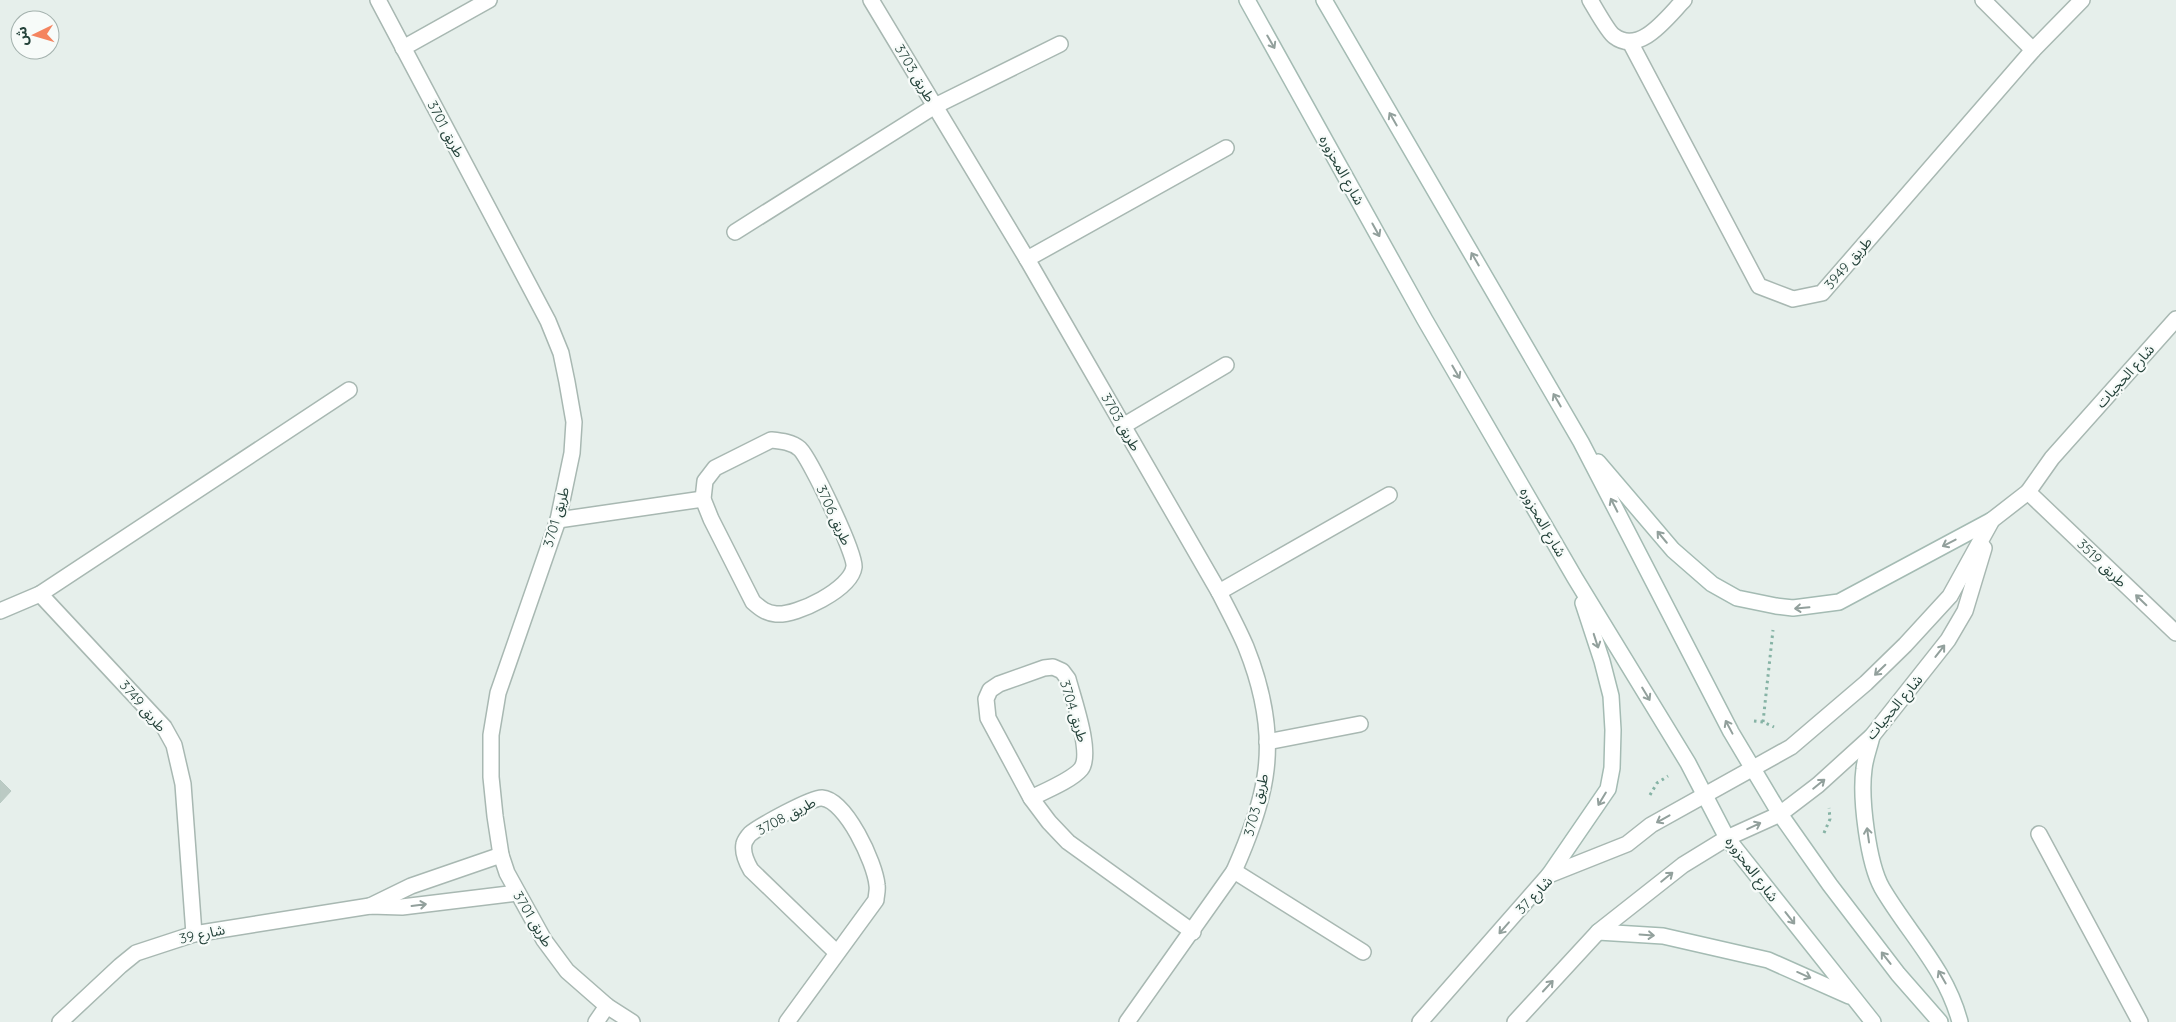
<svg xmlns="http://www.w3.org/2000/svg" width="2176" height="1022" viewBox="0 0 2176 1022" font-family="Quicksand,'Noto Sans Arabic',sans-serif">
	<rect width="100%" height="100%" fill="#e6efeb"/>
	<path fill="#bbcac4" stroke="#b8c9c2" d="M0,780L11,791L0,803Z"/>
	<g fill="none" stroke-linecap="round" stroke-linejoin="round">
		<defs>
			<g id="minor">
				<path d="M378,0L548,321L561,353L567,382L574,422L572,453L558,520L498,693L491,735V777L495,816L501,855L507,873L544,940L567,971L607,1006L632,1022"/>
				<path d="M871,0L1027,259L1219,592C1228,610 1238,628 1246,647C1262,687 1272,734 1265,777C1260,809 1247,842 1234,871L1127,1022"/>
				<path d="M1590,0C1595,8 1608,32 1614,36C1640,56 1668,16 1684,0"/>
				<path d="M1983,0L2033,50"/>
				<path d="M1630,42L1759,286L1793,299L1822,293L2033,50L2082,0"/>
				<path d="M403,48L489,0"/>
				<path d="M735,232L935,106L1060,44"/>
				<path d="M1027,259L1226,148"/>
				<path d="M1123,426L1226,365"/>
				<path d="M771,440C781,441 792,442 800,449C810,459 856,554 854,567C851,589 797,616 776,614C766,613 761,609 753,602L711,519L703,499L705,481L715,468Z"/>
				<path d="M2028,492L2176,633"/>
				<path d="M558,520L703,499"/>
				<path d="M1219,592L1389,495"/>
				<path d="M40,594L150,712L164,727L174,745L183,784L194,934"/>
				<path d="M0,611L40,594L349,390"/>
				<path d="M1053,667L1062,671L1068,679C1073,698 1093,754 1081,769C1072,780 1045,791 1031,798L988,718L986,699L990,690L999,684L1044,668Z"/>
				<path d="M1267,742L1360,724"/>
				<path d="M1031,798L1049,822L1068,842L1193,932"/>
				<path d="M2039,834L2140,1022"/>
				<path d="M1234,871L1363,952"/>
				<path d="M370,906L411,886L501,855"/>
				<path d="M60,1022L120,966L136,953L194,934L370,906L402,907L517,893"/>
				<path d="M596,1022L607,1006"/>
				<path d="M787,1022L876,900C876,896 878,890 877,885C875,863 846,800 822,798C812,797 758,827 750,834C748,836 744,842 744,844C742,853 747,863 751,870L837,953"/>
				<path d="M1420,1022L1549,875L1627,844L1651,825L1791,747L1866,683L1905,645L1950,596L1992,520L2028,492L2052,458L2176,319"/>
				<path d="M1515,1022L1598,932L1683,865L1727,838L1780,814L1818,785L1872,736L1948,640L1965,611L1984,548"/>
			</g>
			<g id="secondary">
				<path d="M1247,0L1425,320L1575,578L1688,763L1727,838L1873,1022"/>
				<path d="M1324,0L1581,442L1731,732L1780,814L1830,885L1898,974L1940,1022"/>
				<path d="M1598,462L1673,550L1712,584L1737,598L1776,606L1793,608L1839,602L1992,520"/>
				<path d="M1872,736C1870,746 1865,758 1864,769C1860,798 1868,863 1882,888C1909,934 1946,969 1960,1022"/>
				<path d="M1549,875L1608,789L1612,768L1613,730L1611,696L1602,661L1583,603"/>
				<path d="M1598,932L1663,936L1768,960L1849,996"/>
			</g>
		</defs>
		<use href="#minor" stroke="#a8b8b2" stroke-width="18"/>
		<use href="#secondary" stroke="#a4bbb3" stroke-width="18"/>
		<g stroke="#86b3a5" stroke-width="3" stroke-dasharray="2.5 4" stroke-linecap="butt">
			<path d="M1754,721L1763,722L1774,727"/>
			<path d="M1763,722L1773,630"/>
			<path d="M1650,795L1657,783L1668,776"/>
			<path d="M1824,833L1830,819L1829,808"/>
		</g>
		<use href="#minor" stroke="#fff" stroke-width="15"/>
		<use href="#secondary" stroke="#fff" stroke-width="15"/>
	</g>
	<defs><path id="oneway-shaft" d="M-6 0H5M1.5-3L5.5 0L1.5 3" fill="none" stroke-width="1.6" stroke-linecap="round" stroke-linejoin="round" transform="scale(1.25)"/></defs>
	<g stroke="#92a09c">
		<use href="#oneway-shaft" transform="translate(1271 42) rotate(60)"/>
		<use href="#oneway-shaft" transform="translate(1393 119) rotate(-120)"/>
		<use href="#oneway-shaft" transform="translate(1376 230) rotate(61)"/>
		<use href="#oneway-shaft" transform="translate(1475 259) rotate(-120)"/>
		<use href="#oneway-shaft" transform="translate(1456 372) rotate(60)"/>
		<use href="#oneway-shaft" transform="translate(1557 400) rotate(-120)"/>
		<use href="#oneway-shaft" transform="translate(1614 505) rotate(-117)"/>
		<use href="#oneway-shaft" transform="translate(1662 537) rotate(-130)"/>
		<use href="#oneway-shaft" transform="translate(1949 543) rotate(153)"/>
		<use href="#oneway-shaft" transform="translate(2141 600) rotate(-136)"/>
		<use href="#oneway-shaft" transform="translate(1802 608) rotate(175)"/>
		<use href="#oneway-shaft" transform="translate(1596 641) rotate(72)"/>
		<use href="#oneway-shaft" transform="translate(1940 651) rotate(-52)"/>
		<use href="#oneway-shaft" transform="translate(1880 670) rotate(136)"/>
		<use href="#oneway-shaft" transform="translate(1646 694) rotate(59)"/>
		<use href="#oneway-shaft" transform="translate(1729 727) rotate(-118)"/>
		<use href="#oneway-shaft" transform="translate(1819 784) rotate(-39)"/>
		<use href="#oneway-shaft" transform="translate(1602 799) rotate(121)"/>
		<use href="#oneway-shaft" transform="translate(1663 819) rotate(151)"/>
		<use href="#oneway-shaft" transform="translate(1754 826) rotate(-25)"/>
		<use href="#oneway-shaft" transform="translate(1868 835) rotate(-98)"/>
		<use href="#oneway-shaft" transform="translate(1667 877) rotate(-39)"/>
		<use href="#oneway-shaft" transform="translate(419 905) rotate(-7)"/>
		<use href="#oneway-shaft" transform="translate(1790 918) rotate(52)"/>
		<use href="#oneway-shaft" transform="translate(1504 928) rotate(131)"/>
		<use href="#oneway-shaft" transform="translate(1647 935) rotate(4)"/>
		<use href="#oneway-shaft" transform="translate(1886 958) rotate(-128)"/>
		<use href="#oneway-shaft" transform="translate(1804 975) rotate(24)"/>
		<use href="#oneway-shaft" transform="translate(1942 977) rotate(-120)"/>
		<use href="#oneway-shaft" transform="translate(1548 986) rotate(-47)"/>
	</g>
	<g text-anchor="middle" stroke-width="4.5" stroke-linejoin="round" paint-order="stroke">
		<g font-size="14" fill="#24423a" stroke="#f7fbf9">
			<text transform="translate(915 73) rotate(59)" y="5">طريق 3703</text>
			<text transform="translate(446 129) rotate(62)" y="5">طريق 3701</text>
			<text transform="translate(1342 170) rotate(61)" y="5">شارع المحزوره</text>
			<text transform="translate(1848 263) rotate(-49)" y="5">طريق 3949</text>
			<text transform="translate(2125 376) rotate(-48)" y="5">شارع الحجيات</text>
			<text transform="translate(1121 422) rotate(60)" y="5">طريق 3703</text>
			<text transform="translate(834 515) rotate(65)" y="5">طريق 3706</text>
			<text transform="translate(556 517) rotate(-74)" y="5">طريق 3701</text>
			<text transform="translate(1543 522) rotate(60)" y="5">شارع المحزوره</text>
			<text transform="translate(2102 563) rotate(44)" y="5">طريق 3519</text>
			<text transform="translate(143 706) rotate(49)" y="5">طريق 3749</text>
			<text transform="translate(1894 707) rotate(-50)" y="5">شارع الحجيات</text>
			<text transform="translate(1074 711) rotate(73)" y="5">طريق 3704</text>
			<text transform="translate(1256 805) rotate(-76)" y="5">طريق 3703</text>
			<text transform="translate(786 816) rotate(-28)" y="5">طريق 3708</text>
			<text transform="translate(1752 869) rotate(53)" y="5">شارع المحزوره</text>
			<text transform="translate(1534 895) rotate(-47)" y="5">شارع 37</text>
			<text transform="translate(533 919) rotate(59)" y="5">طريق 3701</text>
			<text transform="translate(202 934) rotate(-12)" y="5">شارع 39</text>
		</g>
	</g>
	<g transform="translate(35 35) rotate(265)"><circle r="24" fill="#f7fbf9" stroke="#a3b1ad"/>
	<path d="M0-4L9 19L0 12L-9 19Z" fill="#f4845f"/>
	<text y="-8" font-size="14" font-weight="bold" text-anchor="middle" fill="#24423a">ش</text>
	</g>
</svg>
